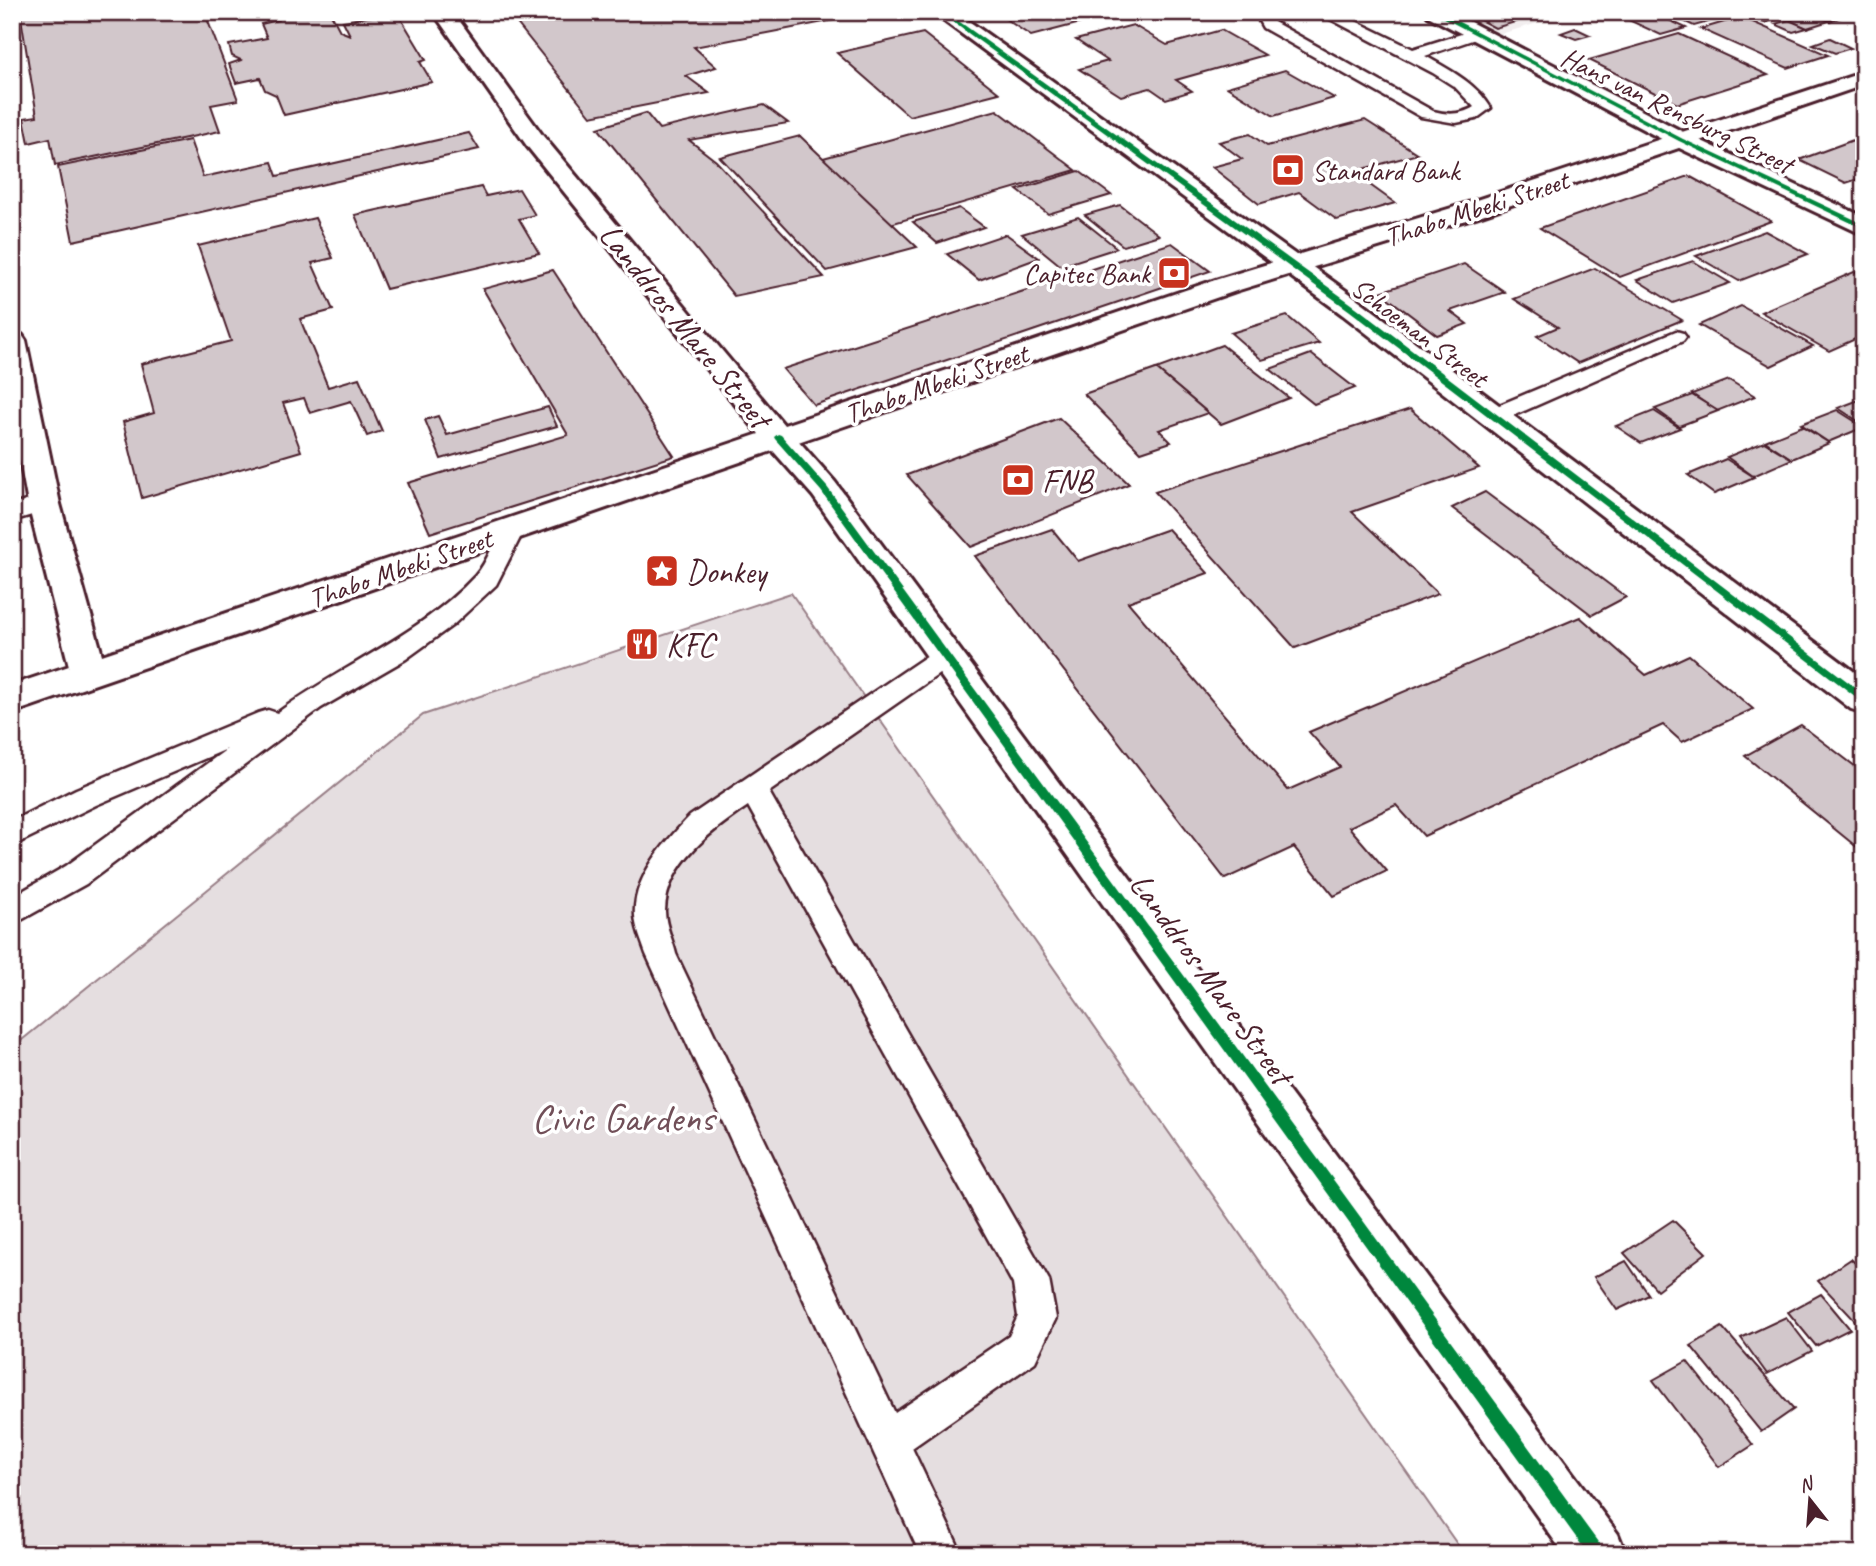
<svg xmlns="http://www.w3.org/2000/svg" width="1876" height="1566" viewBox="0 0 1876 1566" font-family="Caveat,sans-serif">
	<rect width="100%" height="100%" fill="#fff"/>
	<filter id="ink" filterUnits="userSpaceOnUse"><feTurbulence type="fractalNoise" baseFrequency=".0143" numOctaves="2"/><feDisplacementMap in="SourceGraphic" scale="14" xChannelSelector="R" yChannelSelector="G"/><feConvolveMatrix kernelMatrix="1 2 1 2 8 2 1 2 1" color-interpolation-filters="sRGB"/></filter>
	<g filter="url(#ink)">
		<path fill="#f2eeef" d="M1445,12H1576L1490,37Z"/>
		<path fill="#e5dee0" stroke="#987e86" stroke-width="2" d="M791,593L1464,1554H12V1048L423,715Z"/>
		<g fill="#d2c7cb" stroke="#4a1f2b" stroke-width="2">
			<path d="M20,12H200L201,16H206L238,100L211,105L220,131L55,165L50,138L29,143L24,118L37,116Z"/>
			<path d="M274,12H339L331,14L340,31L350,35L343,21L397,12L426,60L420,62L432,82L284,115L276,95L265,90L260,78L236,83L229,64L241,60L232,56L229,45L267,38L261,24L278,20Z"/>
			<path d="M508,12H843L850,17L694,47L716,67L686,76L709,93L591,116Z"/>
			<path d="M995,12H1074L1088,21L1031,36Z"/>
			<path d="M1465,12H1549L1495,28Z"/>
			<path d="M1633,12H1652L1686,28L1661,35L1620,16Z"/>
			<path d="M1664,12H1728L1734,15L1694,26Z"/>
			<path d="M1738,12H1800L1764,23Z"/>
			<path d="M1832,12L1842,17L1829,21L1812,13Z"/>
			<path d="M1812,13L1829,21L1807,28L1789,20Z"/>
			<path d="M1741,17L1828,55L1788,68L1701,29Z"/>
			<path d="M1789,20L1807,28L1793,32L1775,24Z"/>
			<path d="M1133,25L1167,45L1221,30L1265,55L1176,80L1192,91L1166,99L1150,88L1121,96L1079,69L1108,61L1076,40Z"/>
			<path d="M1575,28L1590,35L1576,39L1561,33Z"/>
			<path d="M923,33L999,93L909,116L837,53Z"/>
			<path d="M1679,34L1768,75L1677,104L1589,60Z"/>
			<path d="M1830,38L1851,48L1835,53L1813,44Z"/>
			<path d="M1285,70L1334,98L1274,116L1227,87Z"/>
			<path d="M764,105L788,123L689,140L716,161L824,277L734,296L598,128L646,113L659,129Z"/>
			<path d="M997,110L1076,170L887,225L816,160Z"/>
			<path d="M1365,120L1418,154L1352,172L1395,203L1337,220L1299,192L1259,204L1212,167L1242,159L1219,142L1250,134L1267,146Z"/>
			<path d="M469,133L479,149L73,241L58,167L190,140L203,177L272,162L277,176Z"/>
			<path d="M800,136L917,247L827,271L720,157Z"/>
			<path d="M1864,136V177L1846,183L1799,160Z"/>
			<path d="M1079,171L1111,195L1048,214L1017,190Z"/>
			<path d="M1689,176L1771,221L1620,277L1540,228Z"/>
			<path d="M481,187L486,196L519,189L535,215L519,219L539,253L386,289L355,215Z"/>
			<path d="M1120,205L1159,235L1123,246L1085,215Z"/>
			<path d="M959,208L984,227L937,243L913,222Z"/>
			<path d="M1078,217L1117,248L1061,266L1022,234Z"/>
			<path d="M315,218L333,258L312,263L333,310L300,319L328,387L359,378L382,431L367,436L351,401L310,413L304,398L283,403L301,451L142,498L123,422L154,413L141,364L231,341L198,246Z"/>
			<path d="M1765,231L1808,254L1739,281L1696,256Z"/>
			<path d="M1006,234L1039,258L979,280L947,254Z"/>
			<path d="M1172,243L1210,271L814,405L783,369Z"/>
			<path d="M1693,261L1730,283L1673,303L1637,280Z"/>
			<path d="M1464,264L1505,292L1450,311L1467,324L1437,335L1380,292Z"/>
			<path d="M1595,268L1682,320L1578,363L1537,336L1558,327L1514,299Z"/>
			<path d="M553,270L674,456L430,533L408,483L568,435L483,289Z"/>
			<path d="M1854,272L1864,277V335L1829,351L1761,312Z"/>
			<path d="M1741,306L1813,346L1771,366L1699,325Z"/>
			<path d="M1287,316L1319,343L1262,360L1231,333Z"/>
			<path d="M1222,345L1289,398L1221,424L1156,369Z"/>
			<path d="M1311,354L1355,388L1314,404L1270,369Z"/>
			<path d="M1156,369L1208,413L1159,430L1171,442L1141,452L1084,394Z"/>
			<path d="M1729,380L1755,396L1717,411L1692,394Z"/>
			<path d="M1692,395L1718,411L1679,426L1655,409Z"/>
			<path d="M1864,398V425L1838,408Z"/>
			<path d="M548,407L557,426L441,459L425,420L438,416L447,435Z"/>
			<path d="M1410,409L1479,468L1352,512L1438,594L1295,648L1155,492Z"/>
			<path d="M1837,410L1864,427L1828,442L1801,424Z"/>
			<path d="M1654,411L1680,428L1641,443L1616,426Z"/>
			<path d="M1059,418L1129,484L971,547L907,475Z"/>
			<path d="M1802,426L1829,443L1792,459L1765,441Z"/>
			<path d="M1764,442L1792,459L1753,476L1727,457Z"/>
			<path d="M1726,459L1754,477L1714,494L1688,475Z"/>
			<path d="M1485,492L1626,597L1592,615L1452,508Z"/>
			<path d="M1052,529L1078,561L1168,529L1208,573L1128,602L1288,790L1340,767L1309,732L1580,617L1646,675L1689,655L1753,709L1682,742L1663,725L1424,836L1396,805L1349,827L1387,871L1334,896L1294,847L1225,879L975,556Z"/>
			<path d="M1801,725L1864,773V853L1745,756Z"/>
			<path d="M1673,1220L1706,1253L1657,1290L1624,1253Z"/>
			<path d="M1851,1259L1864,1272V1320L1858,1324L1818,1281Z"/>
			<path d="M1626,1261L1649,1295L1617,1310L1594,1277Z"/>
			<path d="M1821,1294L1850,1329L1816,1346L1788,1312Z"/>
			<path d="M1786,1317L1812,1351L1767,1374L1741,1338Z"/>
			<path d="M1722,1327L1794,1409L1761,1432L1691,1346Z"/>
			<path d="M1687,1361L1753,1445L1719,1467L1653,1380Z"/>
		</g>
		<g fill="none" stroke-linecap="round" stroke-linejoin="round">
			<defs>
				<g id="service">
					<path d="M1254,12H1269L1274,22L1433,111C1448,115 1461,115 1474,107L1455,87L1433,73L1317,12H1337L1413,49L1471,31H1481L1484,34L1481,37L1425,56C1450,70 1476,83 1491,108L1476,119L1456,123L1421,117L1263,28Z"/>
					<path d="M1676,331L1683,333L1686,337L1683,341L1501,421H1485L1482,416L1485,411Z"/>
					<path d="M44,496L52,499L56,504L52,509L12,521V505Z"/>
					<path d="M512,522L520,524L524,530L496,585L453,625L406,659L321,708L86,884L12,925V897L66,866L227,749L96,805L12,846V821L76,789L258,713L268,710L277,713C342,665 419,636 475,576C488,562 494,540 504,524Z"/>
					<path d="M946,647L955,649L959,656L955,663L769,792L1049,1280L1056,1318L1035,1362L912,1448L962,1554H920L646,954C642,942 636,929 635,916C632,878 666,841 690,816L937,649ZM748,806L1013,1284L1018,1316L1009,1336L895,1413L676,954C673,940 665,926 665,911C666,863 713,830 748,806Z"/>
				</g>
				<g id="minor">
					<path d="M932,12H956L1363,303L1864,679V713L1851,709L1343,315Z"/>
					<path d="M1425,12H1451L1689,135L1864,217V235L1673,145L1428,16Z"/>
					<path d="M778,428L789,430L835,482L1618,1534L1626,1554H1564L813,496L767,444L763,437L767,430Z"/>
				</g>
				<path id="primary" d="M433,12H453L543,136L784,425L1218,279L1458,206L1864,72V85L1476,217L1236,291L12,713V685L69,666L28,504L12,418V333L22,335L26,341L60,504L102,655L759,434L527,146Z"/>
			</defs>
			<use href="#service" stroke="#4a1f2b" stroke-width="5"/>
			<use href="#minor" stroke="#4a1f2b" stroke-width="6"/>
			<use href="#primary" stroke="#4a1f2b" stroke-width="6"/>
			<use href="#service" fill="#fff" fill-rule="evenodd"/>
			<use href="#minor" fill="#fff" fill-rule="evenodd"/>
			<use href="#primary" fill="#fff" fill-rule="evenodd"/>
			<defs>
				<g id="cycleway">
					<path d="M939,12H946L1356,307L1864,694V703L1350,311Z"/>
					<path d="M1432,12H1440L1683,139L1864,224V229L1679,141Z"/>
					<path d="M778,434L781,435L827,487L1603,1549L1606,1554H1588L821,491L775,439L774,437Z"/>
				</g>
			</defs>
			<use href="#cycleway" stroke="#fff" stroke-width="5"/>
			<use href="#cycleway" fill="#00873e" fill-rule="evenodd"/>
		</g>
	</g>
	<defs>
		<symbol id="bank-square" viewBox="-11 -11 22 22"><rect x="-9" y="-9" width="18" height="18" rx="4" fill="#c8321e" stroke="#fff"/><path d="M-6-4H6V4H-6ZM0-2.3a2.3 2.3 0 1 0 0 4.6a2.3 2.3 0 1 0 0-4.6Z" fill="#fff"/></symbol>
		<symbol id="sight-square" viewBox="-11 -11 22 22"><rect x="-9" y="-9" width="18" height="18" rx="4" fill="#c8321e" stroke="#fff"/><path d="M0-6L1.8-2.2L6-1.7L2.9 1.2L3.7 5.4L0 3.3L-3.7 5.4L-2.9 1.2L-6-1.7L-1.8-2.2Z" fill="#fff"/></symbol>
		<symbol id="restaurant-square" viewBox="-11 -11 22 22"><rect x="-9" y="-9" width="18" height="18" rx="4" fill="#c8321e" stroke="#fff"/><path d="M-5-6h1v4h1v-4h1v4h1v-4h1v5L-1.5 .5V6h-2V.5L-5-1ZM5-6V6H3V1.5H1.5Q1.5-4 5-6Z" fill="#fff"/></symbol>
	</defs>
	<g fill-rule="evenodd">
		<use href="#bank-square" x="1269" y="151" width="38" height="38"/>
		<use href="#bank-square" x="1155" y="254" width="38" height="38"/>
		<use href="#bank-square" x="999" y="461" width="38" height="38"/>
		<use href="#sight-square" x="643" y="552" width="38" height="38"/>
		<use href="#restaurant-square" x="623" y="625" width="38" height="38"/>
	</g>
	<g text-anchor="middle" stroke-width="7" stroke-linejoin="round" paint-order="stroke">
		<g font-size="28" fill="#4a1f2b" stroke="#fff">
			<text transform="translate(1677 110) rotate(26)" y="10">Hans van Rensburg Street</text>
			<text transform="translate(1476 208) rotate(-18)" y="10">Thabo Mbeki Street</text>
			<text transform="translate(1420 332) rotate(37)" y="10">Schoeman Street</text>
			<text transform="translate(936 383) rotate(-19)" y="10">Thabo Mbeki Street</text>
			<text transform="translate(400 568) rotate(-19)" y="10">Thabo Mbeki Street</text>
		</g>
		<g font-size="28" fill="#4a1f2b" stroke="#fff" text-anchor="start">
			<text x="1312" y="180">Standard Bank</text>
			<text x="1150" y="283" text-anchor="end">Capitec Bank</text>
		</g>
		<g font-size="33" fill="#4a1f2b" stroke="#fff">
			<text transform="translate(686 325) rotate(51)" y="12">Landdros Mare Street</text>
			<text transform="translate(1212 978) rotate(54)" y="12">Landdros Mare Street</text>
		</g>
		<g font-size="33" fill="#4a1f2b" stroke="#fff" text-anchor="start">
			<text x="1042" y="492">FNB</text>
			<text x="686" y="583">Donkey</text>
			<text x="666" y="656">KFC</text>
		</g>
		<g font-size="40" fill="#714f58" stroke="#fff">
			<text x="623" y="1131">Civic Gardens</text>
		</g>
	</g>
	<rect width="1876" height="1566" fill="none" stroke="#fff" stroke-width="42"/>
	<rect x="21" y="21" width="1834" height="1524" fill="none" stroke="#4a1f2b" stroke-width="2.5" filter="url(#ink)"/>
	<g transform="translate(1810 1500) rotate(343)" stroke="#ffffff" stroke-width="5" paint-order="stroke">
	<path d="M0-5L12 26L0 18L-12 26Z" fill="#4a1f2b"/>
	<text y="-10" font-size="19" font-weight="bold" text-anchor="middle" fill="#4a1f2b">N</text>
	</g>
</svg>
